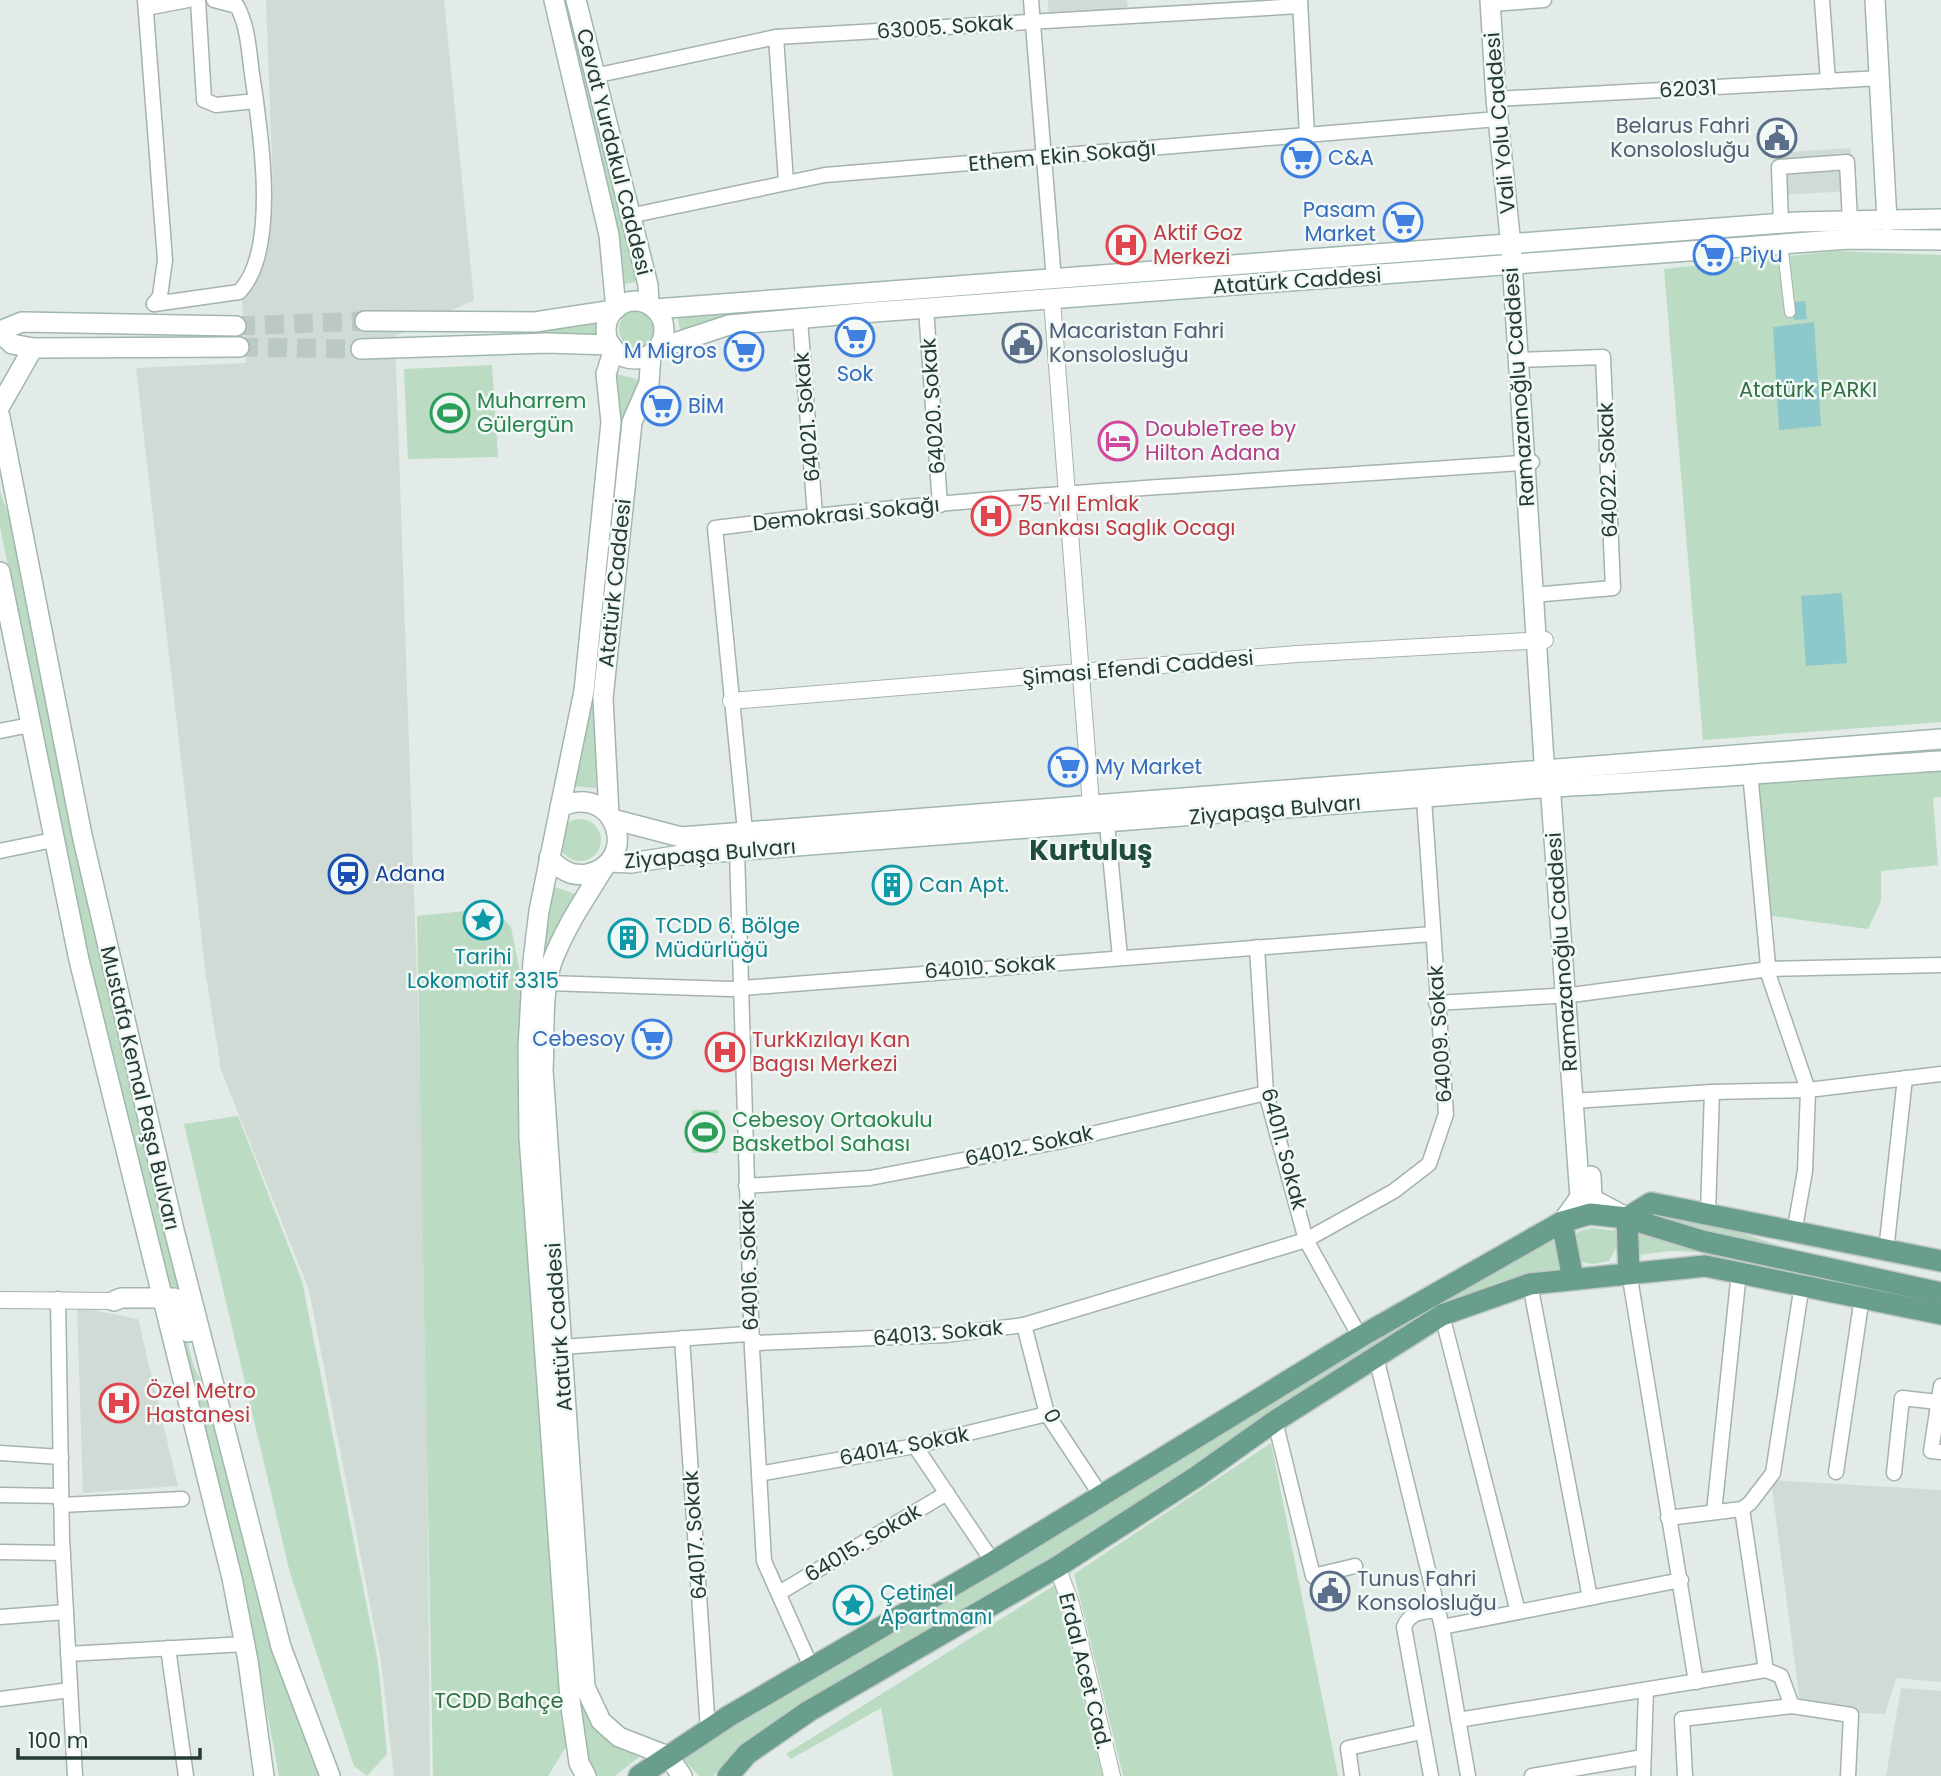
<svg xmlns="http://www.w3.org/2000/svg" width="1941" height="1776" viewBox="0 0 1941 1776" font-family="Poppins,sans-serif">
	<rect width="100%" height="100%" fill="#e2ebe7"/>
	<g fill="#d0dbd5">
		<path d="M266,0H444L474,300L395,336L425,1213L430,1776H394L381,1661L309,1290L221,1070L206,976L136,368L246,363L242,299L258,277L273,190Z"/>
		<path d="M1048,0H1127L1128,11L1049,15Z"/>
		<path d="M1851,148L1853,191L1779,195L1776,153Z"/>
		<path d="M77,1307L138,1319L178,1486L83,1493Z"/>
		<path d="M1771,1480L1941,1490V1682L1896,1678L1885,1714L1801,1711Z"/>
		<path d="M1901,1688L1941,1691V1776H1886Z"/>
	</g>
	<g fill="#bcdbc3">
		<path d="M562,0H568L624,234L639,281L621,285Z"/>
		<path d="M1941,227V232L1527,256V251L1836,229Z"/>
		<path d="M1836,251L1941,255V722L1703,740L1664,269Z"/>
		<path d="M1490,253L1492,258L727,316L680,330L677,314Z"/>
		<circle cx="638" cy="329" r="19"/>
		<path d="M598,320V339L541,333L542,330Z"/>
		<path d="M492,365L498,457L408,459L404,369Z"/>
		<path d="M617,374L644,381L596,700V788L571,786L620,421Z"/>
		<path d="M0,491L14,532L91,922L179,1286L168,1290L90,968L0,527Z"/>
		<path d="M1941,768V797L1933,798L1938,865L1881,871V901L1868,929L1772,916L1765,911L1742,781Z"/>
		<circle cx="580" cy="840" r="21"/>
		<path d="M551,886L576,894L545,959L575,1628L607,1739L639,1757L615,1776H593L576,1698L535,1028Z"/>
		<path d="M494,908L511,927L521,977L567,1745L548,1776H433L417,916Z"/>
		<path d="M692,1110H719L718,1153H692Z"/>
		<path d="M238,1116L302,1281L378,1662L387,1754L367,1776L354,1766L290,1573L184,1124Z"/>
		<path d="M1659,1211L1722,1226L1809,1256L1644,1214Z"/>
		<path d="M1592,1228L1618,1231L1620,1240L1609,1261L1594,1264L1579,1262L1574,1236L1580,1231Z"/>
		<path d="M1637,1234L1941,1300V1303L1701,1252L1670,1251L1639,1255Z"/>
		<path d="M1552,1237L1561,1268L1505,1280L1450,1301L1308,1388L1063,1552L743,1746L713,1776H699L683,1759L728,1726L925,1616L1053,1538L1302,1380Z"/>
		<path d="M180,1314L194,1367L207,1392L260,1604L281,1674L319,1776H279L247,1606L175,1316Z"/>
		<path d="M1271,1443L1338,1776H1123L1074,1574Z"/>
		<path d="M1055,1585L1103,1776H893L881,1708L791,1759L786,1754Z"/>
	</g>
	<g fill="#8dc8cd">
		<path d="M1805,301L1807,319L1794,320L1793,302Z"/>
		<path d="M1814,322L1821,426L1779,430L1773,327Z"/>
		<path d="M1842,593L1847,663L1806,666L1801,596Z"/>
	</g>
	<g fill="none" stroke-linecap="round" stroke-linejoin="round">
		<g stroke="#bcc8c3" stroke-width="19" stroke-dasharray="19 10" stroke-linecap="butt">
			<path d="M236,326L365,321"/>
			<path d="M239,347L361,349"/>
		</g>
		<defs>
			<path id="pedestrian" d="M1783,251L1790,312"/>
			<g id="minor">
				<path d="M145,0L165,260L160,296L154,304"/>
				<path d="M198,0L204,100L216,105L256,101"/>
				<path d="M1031,0L1054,280"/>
				<path d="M1300,0L1307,136"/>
				<path d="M1822,0L1828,81"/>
				<path d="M1491,4L1544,0"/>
				<path d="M146,8L188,0"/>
				<path d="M776,37L786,182"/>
				<path d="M594,76L776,37L1300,6"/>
				<path d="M1496,99L1881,78"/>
				<path d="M629,216L825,175L1498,119"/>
				<path d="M1781,224L1779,167L1847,162L1850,221"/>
				<path d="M154,304L239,292C280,251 260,127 252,74C249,52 248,26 237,6L214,0"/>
				<path d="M926,308L940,505"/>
				<path d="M800,319L815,515"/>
				<path d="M1517,360L1603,357L1613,588L1533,595"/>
				<path d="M0,731L30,725"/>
				<path d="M1750,772L1769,976L1808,1090L1805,1171L1794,1233"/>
				<path d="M1107,824L1120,957"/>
				<path d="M745,831L715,528C986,493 1260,482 1532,462"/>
				<path d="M0,851L53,840"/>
				<path d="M737,851L752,1349L764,1561L812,1669"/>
				<path d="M1257,947L1266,1093L1306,1240L1360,1337"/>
				<path d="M547,983L730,989L1432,934"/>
				<path d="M1436,1003L1571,995L1769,969L1941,965"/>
				<path d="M1573,1101L1712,1092L1808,1090L1941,1074"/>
				<path d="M746,1186L870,1178L1062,1141L1266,1093"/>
				<path d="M1708,1212L1712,1092"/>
				<path d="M1886,1251L1905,1078"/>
				<path d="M1629,1272L1696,1682"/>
				<path d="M1530,1284L1590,1598"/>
				<path d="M58,1299L62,1540L75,1776"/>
				<path d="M1442,1315L1518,1612"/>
				<path d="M1024,1325L1047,1414L1102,1497"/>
				<path d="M682,1338L708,1731"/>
				<path d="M561,1347L747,1334L758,1343L945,1335L1024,1325L1306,1240L1394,1191L1429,1164L1446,1114L1424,799"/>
				<path d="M1376,1357L1442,1627L1468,1776"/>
				<path d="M1941,1386L1931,1451L1941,1452"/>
				<path d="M1275,1421L1313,1576L1355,1566"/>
				<path d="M915,1446L993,1562"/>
				<path d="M0,1453L61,1457"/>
				<path d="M1836,1472L1862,1297"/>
				<path d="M1894,1473L1902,1398L1938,1402"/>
				<path d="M759,1474L915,1446L1047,1414"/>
				<path d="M0,1495L61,1496"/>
				<path d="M61,1505L182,1499"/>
				<path d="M1742,1509L1766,1670"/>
				<path d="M1714,1512L1739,1272"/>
				<path d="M1668,1518L1742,1509L1750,1503L1773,1473L1802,1284"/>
				<path d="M0,1552L63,1553"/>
				<path d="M779,1593L947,1493"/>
				<path d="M0,1617L66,1612"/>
				<path d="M1442,1627L1681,1580"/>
				<path d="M168,1648L186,1776"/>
				<path d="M68,1654L245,1644"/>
				<path d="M0,1699L70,1690"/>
				<path d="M1458,1720L1766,1670L1781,1676L1792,1706"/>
				<path d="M1352,1776L1348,1748L1421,1732"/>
				<path d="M1431,1776L1404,1627C1410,1611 1423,1612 1438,1610"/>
				<path d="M1532,1776L1643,1757"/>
				<path d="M1643,1776L1646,1690"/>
				<path d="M1685,1776L1682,1719L1792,1706L1851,1715L1848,1776"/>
			</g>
			<g id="tertiary">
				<path d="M1052,300L1091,805"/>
				<path d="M731,701L1297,654L1545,640"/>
				<path d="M0,1300L114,1301"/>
				<path d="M1057,1567L1071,1604L1112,1776"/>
			</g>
			<g id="secondary">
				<path d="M554,0L609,235L616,309"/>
				<path d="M576,0L648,285L649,304"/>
				<path d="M1490,0L1496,99L1511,246L1544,761L1551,797L1580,1197L1562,1222"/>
				<path d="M1875,0L1887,221"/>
				<circle cx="635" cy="330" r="29"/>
				<path d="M655,309L1797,222L1941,219"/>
				<path d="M365,321L535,322L614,310"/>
				<path d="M0,331L22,322L236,326"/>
				<path d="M0,332L12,344L33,348L239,347"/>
				<path d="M361,349L547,343L611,345"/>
				<path d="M656,349L729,325L861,313L1849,239L1941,240"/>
				<path d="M0,406L33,348"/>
				<path d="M0,417L82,835L174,1230L281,1647L330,1776"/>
				<path d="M0,572L79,960L232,1578L248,1661L264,1776"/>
				<path d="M609,815L603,698L632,422L649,383L651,354"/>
				<path d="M612,819L681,837L1941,739"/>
				<path d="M549,858C560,869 571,877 587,874C641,863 617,781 560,807"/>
				<path d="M609,862L631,863L681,855L1554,787C1683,781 1812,769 1941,761"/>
				<path d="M605,866C586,897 565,927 552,962C541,994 545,1036 543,1070L585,1687L601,1721L619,1737L668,1756L682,1776"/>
				<path d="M1591,1176L1592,1199L1626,1217"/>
				<path d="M114,1301L121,1298H174L188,1332"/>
				<path d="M586,1776L579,1763L570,1700L529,1137L528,1048L533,961L539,911L584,691L611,422L606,374L614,349"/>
			</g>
			<g id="primary">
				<path d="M1627,1218L1651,1203L1941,1261"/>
				<path d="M1627,1218L1629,1272"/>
				<path d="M1562,1222L1573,1279"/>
				<path d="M639,1776L729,1716L993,1562L1360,1337L1562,1222L1590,1214L1627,1218L1702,1241L1941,1293"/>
				<path d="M728,1776L747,1754L809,1711L1057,1567L1196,1477L1275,1421L1442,1315L1530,1284L1705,1266L1941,1314"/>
			</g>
		</defs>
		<use href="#pedestrian" stroke="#a5b3ad" stroke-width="12"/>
		<use href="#minor" stroke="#a5b3ad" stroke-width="17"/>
		<use href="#tertiary" stroke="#a5b3ad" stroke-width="18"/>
		<use href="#secondary" stroke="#a1b6ae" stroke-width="22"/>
		<use href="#primary" stroke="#c1c8c6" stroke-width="24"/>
		<use href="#pedestrian" stroke="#fff" stroke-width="10"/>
		<use href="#minor" stroke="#fff" stroke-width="14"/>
		<use href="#tertiary" stroke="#fff" stroke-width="16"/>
		<use href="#secondary" stroke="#fff" stroke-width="19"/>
		<use href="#primary" stroke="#699e8d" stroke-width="21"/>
	</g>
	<defs>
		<symbol id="civic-ring" viewBox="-11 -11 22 22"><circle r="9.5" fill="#f2f8f5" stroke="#5c6f8a" stroke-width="1.5"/><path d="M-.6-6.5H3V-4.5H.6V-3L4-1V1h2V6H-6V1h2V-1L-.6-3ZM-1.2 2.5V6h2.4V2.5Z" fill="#5c6f8a"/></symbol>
		<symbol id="supermarket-ring" viewBox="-11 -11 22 22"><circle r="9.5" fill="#f2f8f5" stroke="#3f7fe0" stroke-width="1.5"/><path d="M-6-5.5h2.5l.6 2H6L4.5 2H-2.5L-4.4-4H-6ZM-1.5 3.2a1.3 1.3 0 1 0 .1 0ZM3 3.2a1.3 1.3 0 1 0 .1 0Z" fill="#3f7fe0"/></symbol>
		<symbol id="hospital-ring" viewBox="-11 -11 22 22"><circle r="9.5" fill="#f2f8f5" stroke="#e0444e" stroke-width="1.5"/><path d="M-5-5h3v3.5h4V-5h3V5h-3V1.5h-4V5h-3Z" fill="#e0444e"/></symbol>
		<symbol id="stadium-ring" viewBox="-11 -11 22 22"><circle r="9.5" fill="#f2f8f5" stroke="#2e9e5b" stroke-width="1.5"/><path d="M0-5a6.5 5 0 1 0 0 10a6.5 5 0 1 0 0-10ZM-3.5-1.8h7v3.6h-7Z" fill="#2e9e5b"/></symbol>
		<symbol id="hotel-ring" viewBox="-11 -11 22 22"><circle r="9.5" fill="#f2f8f5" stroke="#d1479c" stroke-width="1.5"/><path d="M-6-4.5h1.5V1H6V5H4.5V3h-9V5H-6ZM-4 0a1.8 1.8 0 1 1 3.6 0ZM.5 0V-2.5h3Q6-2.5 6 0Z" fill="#d1479c"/></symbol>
		<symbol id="station-ring" viewBox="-11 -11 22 22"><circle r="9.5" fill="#f2f8f5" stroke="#1a4fb4" stroke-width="1.5"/><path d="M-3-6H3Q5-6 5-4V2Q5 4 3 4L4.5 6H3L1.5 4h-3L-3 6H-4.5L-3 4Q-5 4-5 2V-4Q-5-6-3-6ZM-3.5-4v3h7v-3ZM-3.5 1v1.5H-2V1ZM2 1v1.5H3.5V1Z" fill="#1a4fb4"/></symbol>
		<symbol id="building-ring" viewBox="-11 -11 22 22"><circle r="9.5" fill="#f2f8f5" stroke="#0f9aa8" stroke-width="1.5"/><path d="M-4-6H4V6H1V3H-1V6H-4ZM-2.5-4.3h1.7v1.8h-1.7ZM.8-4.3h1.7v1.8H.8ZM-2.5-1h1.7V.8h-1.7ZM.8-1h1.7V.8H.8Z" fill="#0f9aa8"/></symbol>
		<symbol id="sight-ring" viewBox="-11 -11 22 22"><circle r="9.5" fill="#f2f8f5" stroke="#0f9aa8" stroke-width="1.5"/><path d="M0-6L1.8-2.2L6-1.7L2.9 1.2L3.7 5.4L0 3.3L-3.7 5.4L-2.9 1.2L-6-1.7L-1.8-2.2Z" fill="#0f9aa8"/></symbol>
	</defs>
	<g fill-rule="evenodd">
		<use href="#civic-ring" x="1755" y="116" width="44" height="44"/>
		<use href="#supermarket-ring" x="1279" y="136" width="44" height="44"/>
		<use href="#supermarket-ring" x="1381" y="200" width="44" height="44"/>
		<use href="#hospital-ring" x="1104" y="223" width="44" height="44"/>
		<use href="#supermarket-ring" x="1691" y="233" width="44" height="44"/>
		<use href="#supermarket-ring" x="833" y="315" width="44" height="44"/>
		<use href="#civic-ring" x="1000" y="321" width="44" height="44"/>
		<use href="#supermarket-ring" x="722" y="329" width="44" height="44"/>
		<use href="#supermarket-ring" x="639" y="384" width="44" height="44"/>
		<use href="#stadium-ring" x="428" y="391" width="44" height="44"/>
		<use href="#hotel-ring" x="1096" y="419" width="44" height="44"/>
		<use href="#hospital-ring" x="969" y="494" width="44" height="44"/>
		<use href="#supermarket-ring" x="1046" y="745" width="44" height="44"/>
		<use href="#station-ring" x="326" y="852" width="44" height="44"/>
		<use href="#building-ring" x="870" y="863" width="44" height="44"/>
		<use href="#sight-ring" x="461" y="898" width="44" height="44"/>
		<use href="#building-ring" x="606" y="916" width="44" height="44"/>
		<use href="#supermarket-ring" x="630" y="1017" width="44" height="44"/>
		<use href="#hospital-ring" x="703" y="1030" width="44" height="44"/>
		<use href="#stadium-ring" x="683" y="1110" width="44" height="44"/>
		<use href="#hospital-ring" x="97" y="1381" width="44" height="44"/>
		<use href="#civic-ring" x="1308" y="1569" width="44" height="44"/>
		<use href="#sight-ring" x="831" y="1583" width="44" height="44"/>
	</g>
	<g text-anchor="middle" stroke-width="5" stroke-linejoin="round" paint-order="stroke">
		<g font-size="21" fill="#233b33" stroke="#f2f8f5">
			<text transform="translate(945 27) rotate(-4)" y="7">63005. Sokak</text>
			<text transform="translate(1688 89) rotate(-3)" y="7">62031</text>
			<text transform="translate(1500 123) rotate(-95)" y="7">Vali Yolu Caddesi</text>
			<text transform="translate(614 152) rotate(76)" y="7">Cevat Yurdakul Caddesi</text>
			<text transform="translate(1062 156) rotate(-5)" y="7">Ethem Ekin Sokağı</text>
			<text transform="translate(1297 281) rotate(-4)" y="7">Atatürk Caddesi</text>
			<text transform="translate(1519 387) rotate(-94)" y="7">Ramazanoğlu Caddesi</text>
			<text transform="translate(933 406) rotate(-94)" y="7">64020. Sokak</text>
			<text transform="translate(807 417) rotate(-95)" y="7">64021. Sokak</text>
			<text transform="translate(1608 470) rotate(-92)" y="7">64022. Sokak</text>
			<text transform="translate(846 514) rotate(-6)" y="7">Demokrasi Sokağı</text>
			<text transform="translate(615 583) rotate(-84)" y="7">Atatürk Caddesi</text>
			<text transform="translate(1138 668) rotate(-5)" y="7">Şimasi Efendi Caddesi</text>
			<text transform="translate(1275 810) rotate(-5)" y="7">Ziyapaşa Bulvarı</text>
			<text transform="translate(710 854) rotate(-5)" y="7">Ziyapaşa Bulvarı</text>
			<text transform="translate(1562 952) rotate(-94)" y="7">Ramazanoğlu Caddesi</text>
			<text transform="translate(990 967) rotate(-4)" y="7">64010. Sokak</text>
			<text transform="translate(1440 1034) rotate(-94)" y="7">64009. Sokak</text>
			<text transform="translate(140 1088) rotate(77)" y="7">Mustafa Kemal Paşa Bulvarı</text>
			<text transform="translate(1029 1146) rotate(-12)" y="7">64012. Sokak</text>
			<text transform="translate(1284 1149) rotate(75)" y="7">64011. Sokak</text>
			<text transform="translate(749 1265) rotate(-92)" y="7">64016. Sokak</text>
			<text transform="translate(559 1327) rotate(-94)" y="7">Atatürk Caddesi</text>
			<text transform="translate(938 1333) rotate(-5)" y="7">64013. Sokak</text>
			<text transform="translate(1052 1416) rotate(65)" y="7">0</text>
			<text transform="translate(904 1446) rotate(-11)" y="7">64014. Sokak</text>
			<text transform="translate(695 1535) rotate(-94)" y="7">64017. Sokak</text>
			<text transform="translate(863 1543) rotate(-31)" y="7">64015. Sokak</text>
			<text transform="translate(1085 1671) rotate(76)" y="7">Erdal Acet Cad.</text>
		</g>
		<g font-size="21" fill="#4e5e75" stroke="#f2f8f5" text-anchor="start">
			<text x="1750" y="133" text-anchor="end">Belarus Fahri<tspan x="1750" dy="24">Konsolosluğu</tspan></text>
			<text x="1049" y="338">Macaristan Fahri<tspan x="1049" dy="24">Konsolosluğu</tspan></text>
			<text x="1357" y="1586">Tunus Fahri<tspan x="1357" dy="24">Konsolosluğu</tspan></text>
		</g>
		<g font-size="21" fill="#366cbe" stroke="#f2f8f5" text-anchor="start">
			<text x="1328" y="165">C&amp;A</text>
			<text x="1376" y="217" text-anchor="end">Pasam<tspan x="1376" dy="24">Market</tspan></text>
			<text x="1740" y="262">Piyu</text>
			<text x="717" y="358" text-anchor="end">M Migros</text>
			<text x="855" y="381" text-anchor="middle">Sok</text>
			<text x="688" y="413">BİM</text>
			<text x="1095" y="774">My Market</text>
			<text x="625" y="1046" text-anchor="end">Cebesoy</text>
		</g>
		<g font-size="21" fill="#be3a42" stroke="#f2f8f5" text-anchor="start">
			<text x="1153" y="240">Aktif Goz<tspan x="1153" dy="24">Merkezi</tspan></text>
			<text x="1018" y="511">75 Yıl Emlak<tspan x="1018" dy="24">Bankası Saglık Ocagı</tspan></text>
			<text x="752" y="1047">TurkKızılayı Kan<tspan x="752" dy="24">Bagısı Merkezi</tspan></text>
			<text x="146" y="1398">Özel Metro<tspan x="146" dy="24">Hastanesi</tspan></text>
		</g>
		<g font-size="21" fill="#2f7044" stroke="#f2f8f5">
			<text x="1808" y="397">Atatürk PARKI</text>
			<text x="499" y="1708">TCDD Bahçe</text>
		</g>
		<g font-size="21" fill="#27864d" stroke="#f2f8f5" text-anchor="start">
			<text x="477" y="408">Muharrem<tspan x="477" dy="24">Gülergün</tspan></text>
			<text x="732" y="1127">Cebesoy Ortaokulu<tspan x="732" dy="24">Basketbol Sahası</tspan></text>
		</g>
		<g font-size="21" fill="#b23c85" stroke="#f2f8f5" text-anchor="start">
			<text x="1145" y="436">DoubleTree by<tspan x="1145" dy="24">Hilton Adana</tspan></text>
		</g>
		<g font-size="21" fill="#164399" stroke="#f2f8f5" text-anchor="start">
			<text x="375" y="881">Adana</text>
		</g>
		<g font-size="21" fill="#0d838f" stroke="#f2f8f5" text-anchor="start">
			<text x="919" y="892">Can Apt.</text>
			<text x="655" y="933">TCDD 6. Bölge<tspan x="655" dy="24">Müdürlüğü</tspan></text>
			<text x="483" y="964" text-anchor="middle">Tarihi<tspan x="483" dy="24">Lokomotif 3315</tspan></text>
			<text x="880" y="1600">Çetinel<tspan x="880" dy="24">Apartmanı</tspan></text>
		</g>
		<g font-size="28" font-weight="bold" fill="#204c3f" stroke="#f2f8f5">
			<text x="1091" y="860">Kurtuluş</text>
		</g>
	</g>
	<path d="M18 1748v10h182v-10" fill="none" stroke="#233b33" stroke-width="3.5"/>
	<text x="28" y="1748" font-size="21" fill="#233b33" stroke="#f2f8f5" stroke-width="5" paint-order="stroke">100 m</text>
</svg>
